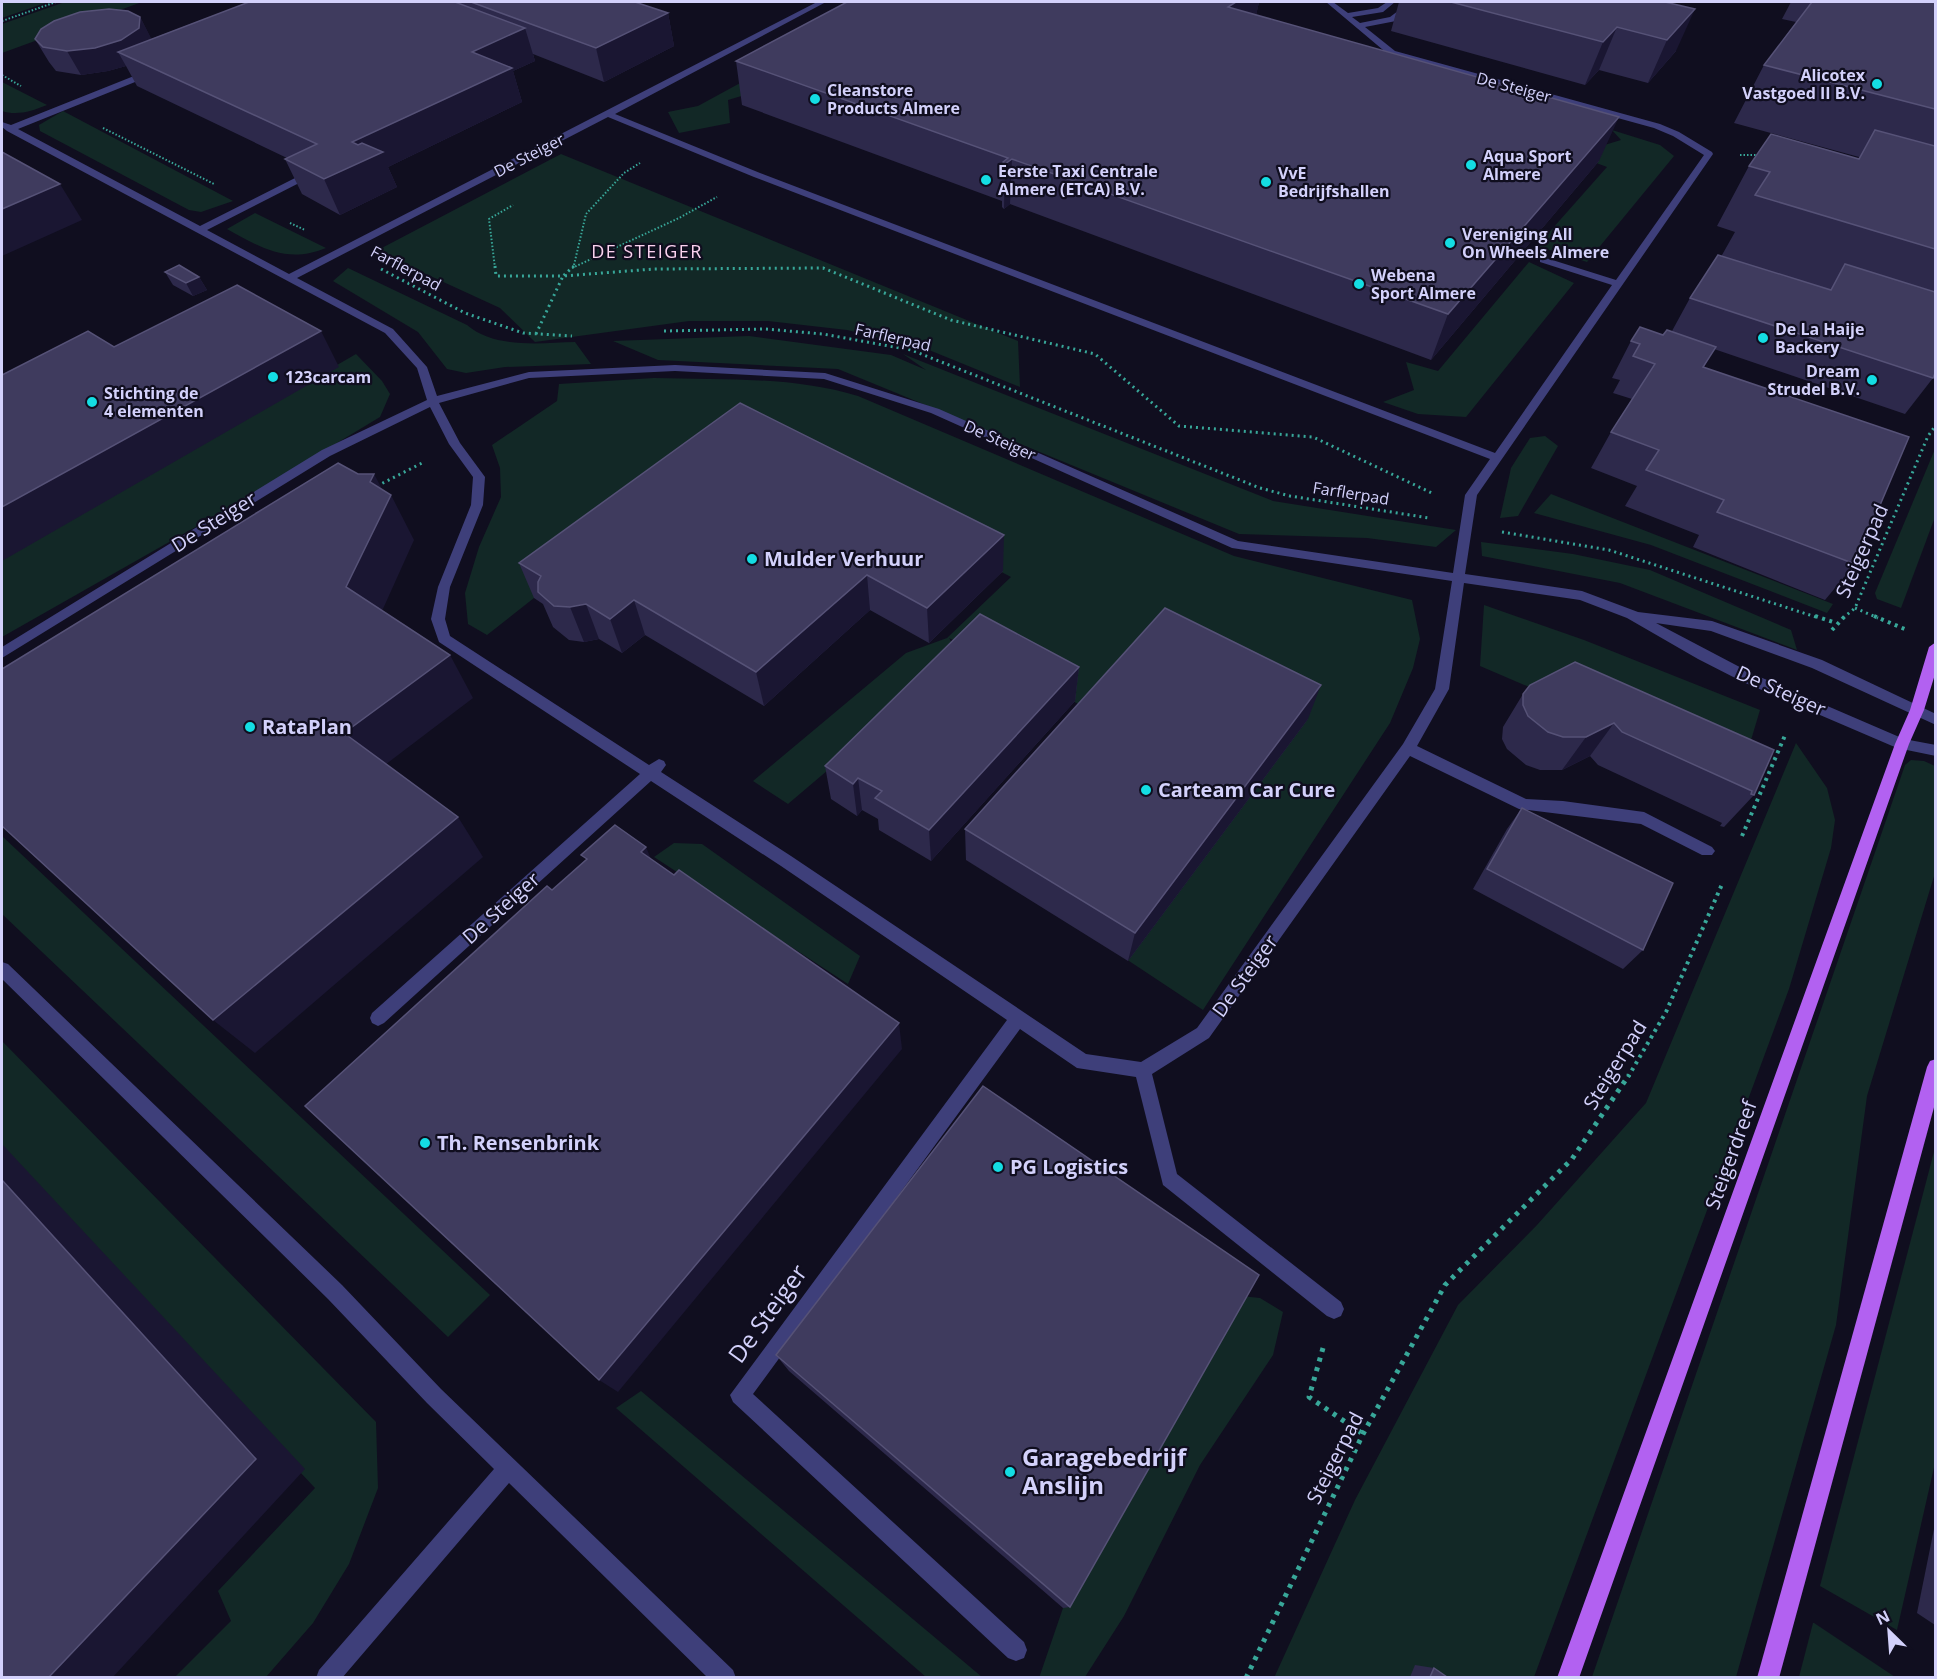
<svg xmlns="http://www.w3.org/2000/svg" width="1937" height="1679" viewBox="0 0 1937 1679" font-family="'Open Sans',sans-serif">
	<rect width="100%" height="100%" fill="#100e1f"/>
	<g fill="#122826">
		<path d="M2,2H48L2,18Z"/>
		<path d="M65,2H142L2,53V24Z"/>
		<path d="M861,17L888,25L748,94L728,100L730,123L679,133L668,112L698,106Z"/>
		<path d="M2,82L47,105C32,111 17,116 2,111Z"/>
		<path d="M63,111L233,201L201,212L189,210L40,131L39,125Z"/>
		<path d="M1612,130L1660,145L1674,156L1587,262L1537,246L1607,167L1548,145L1588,150L1621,140Z"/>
		<path d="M561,154L1018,341L1020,387L929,350L847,330L768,321H689L535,342L500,308L376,251Z"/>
		<path d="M255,213L326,248C287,264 261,248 227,229Z"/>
		<path d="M1529,262L1574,283L1466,417L1418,414L1383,402L1414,390L1406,362L1438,371Z"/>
		<path d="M348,268L467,325C495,349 541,343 575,342L591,364L505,367L466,373L447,369L418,332L333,281Z"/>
		<path d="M749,336L891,355L926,370L903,354L1273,501L1456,530L1436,547L1367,538L1239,534L838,369L658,360L613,341Z"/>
		<path d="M356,354L382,381L390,394L380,417L229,508L2,637V560Z"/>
		<path d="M654,378C722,380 793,376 858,396L1234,556L1412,600L1420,639L1413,668L1390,723L1203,1010L1123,957L1094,712L949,638L961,657L788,804L753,781L906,653L947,638L1011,577L831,483L534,598L487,635L468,624L465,593L479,547L501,497L500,468L492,445L557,401L559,384Z"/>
		<path d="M1545,436L1558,446L1518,516L1500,518L1511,468L1530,438Z"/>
		<path d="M1935,449V517L1901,608L1877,599L1875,593Z"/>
		<path d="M1551,494L1833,604L1827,613L1651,545L1534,513Z"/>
		<path d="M1481,542L1573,554L1650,570L1791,630L1797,650L1620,583L1482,556Z"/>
		<path d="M1484,605L1584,640L1760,710L1740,777L1480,666Z"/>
		<path d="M1796,743L1827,788L1835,820L1831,848L1789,989L1534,1677L1274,1678L1355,1500L1458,1305L1537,1225L1646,1103Z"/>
		<path d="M1911,760L1924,761L1935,766V873L1867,1096L1836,1325L1736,1677H1592L1905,765Z"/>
		<path d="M2,836L490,1295L448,1337L2,914Z"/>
		<path d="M674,843L702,844L860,956L848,984L654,857Z"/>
		<path d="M2,1041L376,1422L378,1488L349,1564L313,1623L266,1677H175L231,1621L218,1591L315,1488L2,1154Z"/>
		<path d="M1935,1148V1463L1897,1630L1820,1586Z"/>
		<path d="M1241,1296L1260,1298L1283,1312L1273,1355L1200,1465L1124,1616L1085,1677L1039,1678L1063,1608Z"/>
		<path d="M641,1391L982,1677H926L616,1408Z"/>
		<path d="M1813,1623H1814L1895,1677H1799Z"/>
	</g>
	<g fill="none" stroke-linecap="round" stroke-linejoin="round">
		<g stroke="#38a799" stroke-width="2" stroke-dasharray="1.5 2" stroke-linecap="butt">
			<path d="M2,21L56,2"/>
			<path d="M2,75L21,86"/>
			<path d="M103,128L214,184"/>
			<path d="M1740,155H1760"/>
			<path d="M290,223L305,230"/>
			<path d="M574,265L586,214L624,173L640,163"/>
			<path d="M495,268L489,219L513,205"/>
			<path d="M572,268L679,218L717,197"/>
		</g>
		<g stroke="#38a799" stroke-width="3" stroke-dasharray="2 4" stroke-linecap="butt">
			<path d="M495,266L496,276H563L574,266"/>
			<path d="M381,269L465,313L523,333L572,336"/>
			<path d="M664,331L765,329L823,334L911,350L1260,488L1290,496L1429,518"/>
			<path d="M536,334L563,276L654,269L823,268L951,320L1095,354L1179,426L1313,437L1434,494"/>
			<path d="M377,486L424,462"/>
			<path d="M1502,532L1609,550L1819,618"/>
			<path d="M1855,608L1878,618"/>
			<path d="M1843,618L1855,608L1928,436L1936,425"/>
		</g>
		<g stroke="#38a799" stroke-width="4" stroke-dasharray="3 4.5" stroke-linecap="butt">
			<path d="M1815,616L1836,623"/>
			<path d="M1874,616L1907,630"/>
			<path d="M1832,630L1845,616"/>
			<path d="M1742,836L1786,733"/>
			<path d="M1628,1077L1666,1012L1723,882"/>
		</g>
		<g stroke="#38a799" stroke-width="5" stroke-dasharray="4 6" stroke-linecap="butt">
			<path d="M1323,1348L1309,1397L1363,1434"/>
			<path d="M1246,1678L1363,1434L1445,1285L1572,1159L1629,1075"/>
		</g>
		<g fill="#3e3f7a" fill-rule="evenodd">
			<path d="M817,2H826L615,114L760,173L1495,453L1612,285L1540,262V258H1546L1616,280L1704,155L1673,136L1654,128L1389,55L1326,2H1333L1348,13L1378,8L1387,2H1395L1383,12L1352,17L1360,23L1390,17L1410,2H1417L1396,21L1365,27L1395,51L1660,124L1679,132L1712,152L1713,154L1477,495L1465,574L1582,591L1638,612L1712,621L1822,660L1936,714V725L1812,668L1711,631L1656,623L1753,674L1904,739L1936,745V756L1897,748L1743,682L1698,659L1627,618L1580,600L1464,583L1449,689L1417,746L1526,799L1563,801L1644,812L1712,847L1715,851L1712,855H1702L1641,824L1519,809L1410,756L1209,1038L1152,1074L1177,1174L1341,1302L1344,1309L1341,1316L1334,1319L1327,1316L1163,1185L1136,1077L1077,1068L1020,1029L753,1394L1024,1642L1027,1650L1024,1658L1016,1661L1008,1658L733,1402L730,1395L1007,1020L781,866L651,781L384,1023L378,1026L372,1023L370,1018L372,1013L640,774L439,642L431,619L438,587L471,505L473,477L449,444L430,407L330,456L2,658V647L322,450L427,400L417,368L385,333L7,131L2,127V122L11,125L149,70H155V74L18,129L200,226L299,176H305V180L207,230L289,274ZM608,117L754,177L1490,459L1465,495L1453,573L1238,541L939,409L825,373L675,365L529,372L437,396L427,367L393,329L297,278ZM675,371L824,379L931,413L1232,548L1452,581L1435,689L1403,744L1197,1028L1141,1062L1086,1054L791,856L661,772L666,765L664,761L659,759L649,765L450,636L445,619L450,587L483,505L485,477L460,443L439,403L529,378Z"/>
			<path d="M2,962L8,964L342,1285L441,1389L733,1670L736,1678H708L509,1483L342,1678H316L319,1670L494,1469L427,1403L328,1299L2,979Z"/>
		</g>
		<g fill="#b261f1" fill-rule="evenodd">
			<path d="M1936,642V671L1924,710L1909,744L1579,1678H1557L1895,744L1910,710L1929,647Z"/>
			<path d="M1936,1059V1100L1779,1678H1757L1927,1067L1930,1061Z"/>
		</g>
	</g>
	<g fill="#2d294b">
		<path d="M249,2H635L668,13L674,46L604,82L533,54L535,61L513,71L522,102L388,167L397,187L340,215L302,194L285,159L287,158L137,86L126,66L108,71L81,75L56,71L49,62L35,39L140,17L151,39Z"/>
		<path d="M847,2H1259L1256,15L1599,161L1431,360L1010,204L1004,209L1002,207V201L742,105L736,61Z"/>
		<path d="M1399,2H1667L1676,51L1648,83L1599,70L1585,85L1391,31Z"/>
		<path d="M1791,2H1935V373L1933,378L1905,414L1714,349L1704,367L1855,564L1825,600L1693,547L1699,535L1625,506L1637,486L1591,468L1611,432L1632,399L1613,393L1620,380L1612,378L1631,341L1663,335L1672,331L1690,298L1722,255L1735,232L1717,226L1749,166L1858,159L1859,157L1734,123L1764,65L1796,22L1782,19Z"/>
		<path d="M165,272L199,277L207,290L193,296L173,285Z"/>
		<path d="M519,563L1003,571L929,643L870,610L764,706L645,635L622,653L599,639L584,642L569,640L553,627L543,604L534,598Z"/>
		<path d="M1079,667L1075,701L931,861L879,830L878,819L862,810L857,816L831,799L825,766Z"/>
		<path d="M1523,694L1774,750L1754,795L1724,827L1720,826L1722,823L1598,765L1590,756L1562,770H1540L1526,765L1507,749L1502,739L1503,727Z"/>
		<path d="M1308,719L1128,961L966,860L965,829Z"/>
		<path d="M1522,808L1643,950L1623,969L1473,889L1507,829Z"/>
		<path d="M776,1355L1070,1607L1063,1608L789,1371Z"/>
		<path d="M1935,1524V1625L1917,1613Z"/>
		<path d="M1415,1665L1434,1668L1447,1677H1410Z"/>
	</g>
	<g fill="#1a1632">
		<path d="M1236,2H1259L1254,25L1228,7Z"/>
		<path d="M1695,9L1676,51L1648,83L1667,40Z"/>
		<path d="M668,13L674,46L604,82L596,48Z"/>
		<path d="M140,17L152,40L118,52L126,66L108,71L81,75L67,51Z"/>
		<path d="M1617,27L1599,70L1585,85L1603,42Z"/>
		<path d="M525,28L535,61L513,71L522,102L388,167L397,187L340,215L324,179L352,142L472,52Z"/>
		<path d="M1619,117L1599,161L1431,360L1448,314Z"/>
		<path d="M1012,159L1010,204L1004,209L1005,164Z"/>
		<path d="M60,184L82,220L2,256V209Z"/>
		<path d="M199,277L207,290L193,296L186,283Z"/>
		<path d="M321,331L339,367L2,561V507Z"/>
		<path d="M374,474L388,500L391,495L414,540L373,631L346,587L370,482Z"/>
		<path d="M1004,535L1003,571L929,643L927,608Z"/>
		<path d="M867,575L870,610L764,706L756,672Z"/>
		<path d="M634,600L645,635L622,653L610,619Z"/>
		<path d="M586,604L599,639L584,642L570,607Z"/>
		<path d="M450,655L473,698L373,774L344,733Z"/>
		<path d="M1079,667L1075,701L931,861L929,830Z"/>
		<path d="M1321,685L1308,719L1128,961L1135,933Z"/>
		<path d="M1614,723L1590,756L1562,770L1586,737Z"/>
		<path d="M858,778L862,810L857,816L853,784Z"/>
		<path d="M458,817L483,857L255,1053L213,1020Z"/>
		<path d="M646,847L659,878L641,852Z"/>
		<path d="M899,1023L902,1049L618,1392L599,1380Z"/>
		<path d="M2,1144L305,1469L113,1677H49L2,1180Z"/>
	</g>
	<g fill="#3f3b5e" stroke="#565277" stroke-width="1.5">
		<path d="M249,2H455L525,28L472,52L512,68L352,142L358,145L362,143L383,152L324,179L285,159L317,144L118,52Z"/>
		<path d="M471,2H635L668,13L596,48Z"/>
		<path d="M847,2H1236L1228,7L1619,117L1448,314L1012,159L1005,164L1003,162L1008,158L736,61Z"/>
		<path d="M1451,2H1665L1695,9L1667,40L1617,27L1603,42Z"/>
		<path d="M1812,2H1935V109L1764,65Z"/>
		<path d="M109,9L128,11L140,17L139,28L121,40L95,48L67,51L43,47L35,39L41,29L54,21L80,12Z"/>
		<path d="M1875,130L1935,146V249L1755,195L1770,172L1749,166L1771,134L1859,159Z"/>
		<path d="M2,152L60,184L2,209Z"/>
		<path d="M1718,255L1831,290L1845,264L1935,292V373L1933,378L1690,298Z"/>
		<path d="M179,265L199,277L186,283L165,272Z"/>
		<path d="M237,285L321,331L2,507V375L88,331L114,347Z"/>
		<path d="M1640,327L1663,335L1667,330L1716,347L1703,367L1909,437L1855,564L1717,512L1724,500L1646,470L1659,450L1611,432L1655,364L1633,356L1640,344L1631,341Z"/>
		<path d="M740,403L1004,535L927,608L867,575L756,672L634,600L610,619L586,604L570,607L554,606L538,592V582L541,576L519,563Z"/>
		<path d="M338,463L358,474H374L370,482L391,495L346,587L450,655L344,733L458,817L213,1020L2,826V669Z"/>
		<path d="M1165,608L1321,685L1135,933L965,829Z"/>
		<path d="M980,614L1079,667L929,830L875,798L882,791L858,778L853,784L825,766Z"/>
		<path d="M1575,662L1774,750L1754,795L1751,794L1752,791L1622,732L1614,723L1586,737H1563L1548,732L1528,716L1523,705V694L1530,685Z"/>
		<path d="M1522,808L1673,883L1643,950L1487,869Z"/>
		<path d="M615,825L646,847L641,852L674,875L679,870L899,1023L599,1380L305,1106L547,886L552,890L587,859L581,855Z"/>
		<path d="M983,1086L1259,1275L1070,1607L776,1355Z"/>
		<path d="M2,1180L256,1459L49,1677H2Z"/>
		<path d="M1434,1668L1447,1677H1430Z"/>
	</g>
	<g fill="#14dde3" stroke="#100e1f" stroke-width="2">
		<circle cx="1877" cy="84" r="6"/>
		<circle cx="815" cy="99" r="6"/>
		<circle cx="1471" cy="165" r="6"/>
		<circle cx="986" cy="180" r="6"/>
		<circle cx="1266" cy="182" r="6"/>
		<circle cx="1450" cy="243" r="6"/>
		<circle cx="1359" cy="284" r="6"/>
		<circle cx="1763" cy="338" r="6"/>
		<circle cx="273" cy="377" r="6"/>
		<circle cx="1872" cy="380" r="6"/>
		<circle cx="92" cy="402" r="6"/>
		<circle cx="752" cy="559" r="6"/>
		<circle cx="250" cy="727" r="6"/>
		<circle cx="1146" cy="790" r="6"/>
		<circle cx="425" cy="1143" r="6"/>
		<circle cx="998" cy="1167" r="6"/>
		<circle cx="1010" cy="1472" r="6"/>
	</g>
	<g text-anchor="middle" stroke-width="4.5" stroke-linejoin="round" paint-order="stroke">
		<g font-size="16" font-weight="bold" fill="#d3d1fb" stroke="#100e1f" text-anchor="start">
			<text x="1865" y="81" text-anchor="end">Alicotex<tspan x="1865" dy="18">Vastgoed II B.V.</tspan></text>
			<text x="827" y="96">Cleanstore<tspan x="827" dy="18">Products Almere</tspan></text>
			<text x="1483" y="162">Aqua Sport<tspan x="1483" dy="18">Almere</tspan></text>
			<text x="998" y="177">Eerste Taxi Centrale<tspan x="998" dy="18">Almere (ETCA) B.V.</tspan></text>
			<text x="1278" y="179">VvE<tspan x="1278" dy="18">Bedrijfshallen</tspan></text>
			<text x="1462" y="240">Vereniging All<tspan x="1462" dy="18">On Wheels Almere</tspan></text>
			<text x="1371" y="281">Webena<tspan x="1371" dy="18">Sport Almere</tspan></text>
			<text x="1775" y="335">De La Haije<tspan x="1775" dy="18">Backery</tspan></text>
			<text x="1860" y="377" text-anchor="end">Dream<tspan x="1860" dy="18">Strudel B.V.</tspan></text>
			<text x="285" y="383">123carcam</text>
			<text x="104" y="399">Stichting de<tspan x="104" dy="18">4 elementen</tspan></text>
		</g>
		<g font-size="16" fill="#d3d1fb" stroke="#100e1f">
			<text transform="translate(1514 87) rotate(15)" y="6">De Steiger</text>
			<text transform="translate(529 155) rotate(-27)" y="6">De Steiger</text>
			<text transform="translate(406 268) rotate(28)" y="6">Farflerpad</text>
			<text transform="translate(893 337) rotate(13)" y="6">Farflerpad</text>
			<text transform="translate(1000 440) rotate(24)" y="6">De Steiger</text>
			<text transform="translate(1351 493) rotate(9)" y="6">Farflerpad</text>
		</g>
		<g font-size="18" letter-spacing="1.5" fill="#fbd2ef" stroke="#100e1f">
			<text x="647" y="258">DE STEIGER</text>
		</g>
		<g font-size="20" fill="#d3d1fb" stroke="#100e1f">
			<text transform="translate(214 522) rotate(-32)" y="7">De Steiger</text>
			<text transform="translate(1862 551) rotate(-66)" y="7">Steigerpad</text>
			<text transform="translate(1781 691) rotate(24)" y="7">De Steiger</text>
			<text transform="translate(501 908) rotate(-42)" y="7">De Steiger</text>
			<text transform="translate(1245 976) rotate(-54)" y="7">De Steiger</text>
			<text transform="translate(1615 1065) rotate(-58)" y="7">Steigerpad</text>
			<text transform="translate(1731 1155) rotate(-70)" y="7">Steigerdreef</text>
			<text transform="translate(1335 1458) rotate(-63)" y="7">Steigerpad</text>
		</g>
		<g font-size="20" font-weight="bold" fill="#d3d1fb" stroke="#100e1f" text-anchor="start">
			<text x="764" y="566">Mulder Verhuur</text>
			<text x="262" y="734">RataPlan</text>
			<text x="1158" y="797">Carteam Car Cure</text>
			<text x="437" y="1150">Th. Rensenbrink</text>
			<text x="1010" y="1174">PG Logistics</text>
		</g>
		<g font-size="24" fill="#d3d1fb" stroke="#100e1f">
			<text transform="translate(768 1314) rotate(-54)" y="8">De Steiger</text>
		</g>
		<g font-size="24" font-weight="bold" fill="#d3d1fb" stroke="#100e1f" text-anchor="start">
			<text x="1022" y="1466">Garagebedrijf<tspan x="1022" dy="28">Anslijn</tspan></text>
		</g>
	</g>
	<rect width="1937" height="1679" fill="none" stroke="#d3d1fb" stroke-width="6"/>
	<g transform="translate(1889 1631) rotate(335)" stroke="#100e1f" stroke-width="4.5" paint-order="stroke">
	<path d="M0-4.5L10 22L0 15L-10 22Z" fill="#d3d1fb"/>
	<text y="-9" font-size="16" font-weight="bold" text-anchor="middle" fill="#d3d1fb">N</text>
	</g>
</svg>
